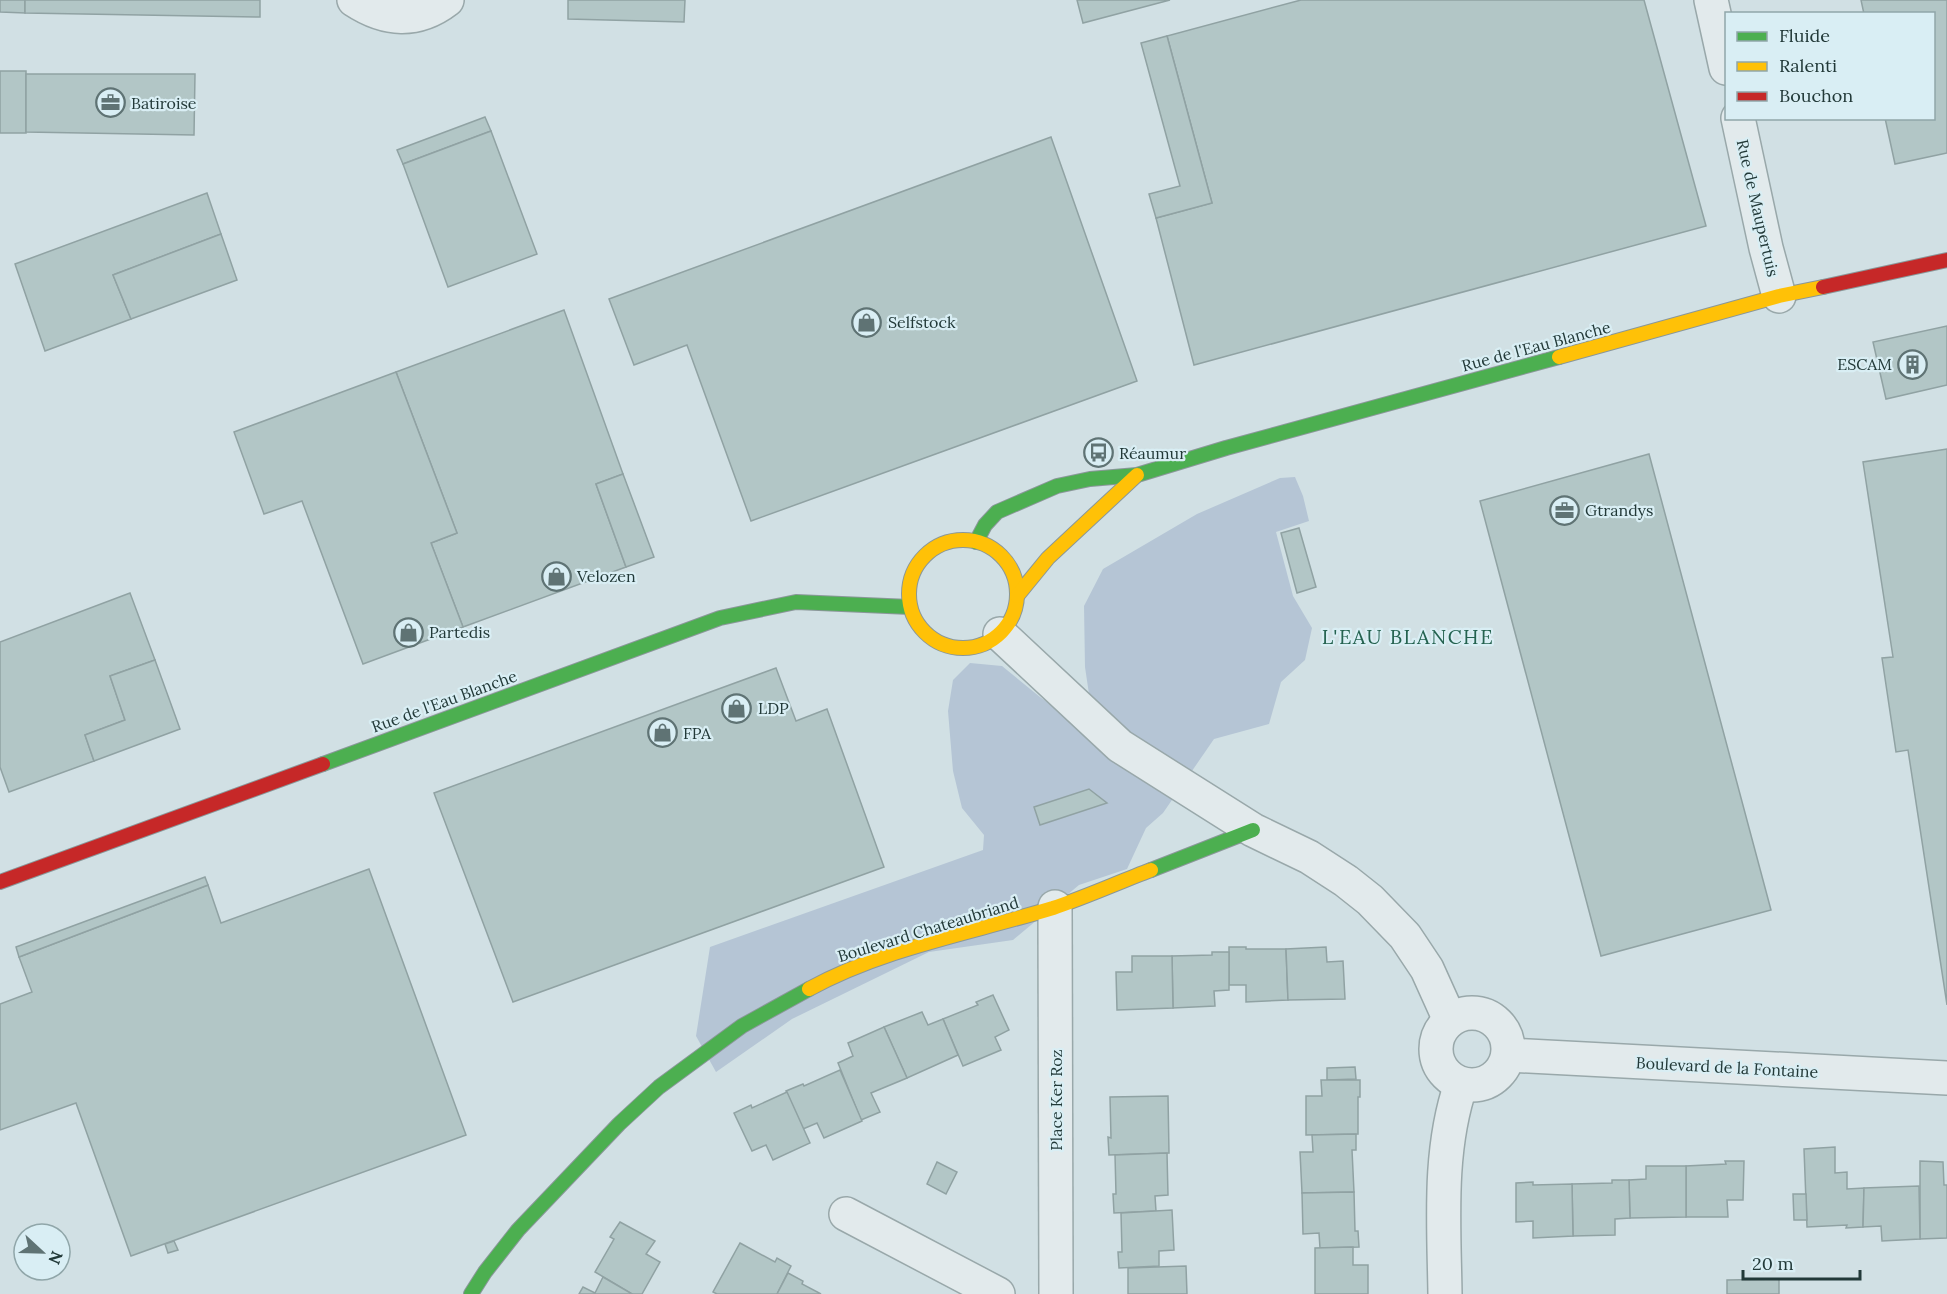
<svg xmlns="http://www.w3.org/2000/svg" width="1947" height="1294" viewBox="0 0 1947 1294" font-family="Lora,serif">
	<rect width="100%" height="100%" fill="#d1e0e4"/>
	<path fill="#b5c5d5" d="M1295,477L1303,496L1309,521L1276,532L1293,596L1312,628L1305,660L1281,682L1269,724L1214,739L1163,813L1146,828L1127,869L1079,885L1013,940L929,952L792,1019L716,1072L696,1036L710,947L983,850L984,835L962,808L953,771L948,711L953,680L970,663L1002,666L1040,697L1081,726L1089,694L1085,667L1084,606L1103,569L1197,514L1280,478Z"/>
	<g fill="#b2c6c6" stroke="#90a2a3" stroke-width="1.5">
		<path d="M0,0H25V13L0,12Z"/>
		<path d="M25,0H260V17L25,13Z"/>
		<path d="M568,0H685L684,22L568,19Z"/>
		<path d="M1077,0H1170L1083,23Z"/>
		<path d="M1301,0H1644L1706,226L1194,365L1156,218L1212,203L1167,36Z"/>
		<path d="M1861,0H1947V153L1895,164L1885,118H1934V14H1864Z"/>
		<path d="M1167,36L1212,203L1156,218L1149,194L1180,186L1141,43Z"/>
		<rect x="0" y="71" width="26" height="62"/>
		<path d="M26,74H195L194,135L26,132Z"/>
		<path d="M485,117L491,131L403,164L397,150Z"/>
		<path d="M491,131L537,254L448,287L403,164Z"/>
		<path d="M1051,137L1137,381L751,521L687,345L634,365L609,299Z"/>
		<path d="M207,193L221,234L113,275L131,319L45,351L15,264Z"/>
		<path d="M221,234L237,280L131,319L113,275Z"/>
		<path d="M564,310L623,474L596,484L626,567L463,627L431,543L457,533L396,372Z"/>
		<path d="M1947,326V385L1886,399L1873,342Z"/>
		<path d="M396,372L457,533L431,543L463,627L363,664L302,501L264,514L234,432Z"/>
		<path d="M1947,449V1005L1908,750L1896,752L1882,658L1893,657L1863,462Z"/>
		<path d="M1649,454L1771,910L1601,956L1480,501Z"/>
		<path d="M623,474L654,557L626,567L596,484Z"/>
		<path d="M1299,528L1316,587L1297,593L1281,533Z"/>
		<path d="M130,593L155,660L110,676L125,720L85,735L94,761L9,792L0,767V642Z"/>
		<path d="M155,660L180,729L94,761L85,735L125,720L110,676Z"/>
		<path d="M776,668L796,721L827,709L884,867L513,1002L434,793Z"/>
		<path d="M1089,789L1107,803L1040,825L1034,807Z"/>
		<path d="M369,869L466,1135L131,1256L76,1103L0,1130V1004L32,992L19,957L208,885L221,923Z"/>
		<path d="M205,877L208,885L19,957L16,947Z"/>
		<path d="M1229,947H1246V949H1286L1288,1000L1246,1002V985H1229Z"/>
		<path d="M1326,947L1327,962L1343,961L1345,999L1288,1000L1286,949Z"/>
		<path d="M1212,952H1229V990L1214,991L1215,1006L1173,1008L1172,956L1212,955Z"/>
		<path d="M1132,956H1172L1173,1008L1117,1010L1116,972H1132Z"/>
		<path d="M993,995L1009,1030L995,1037L1001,1050L963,1066L943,1019L978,1005L976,1002Z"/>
		<path d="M922,1012L928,1025L943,1019L958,1055L907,1078L884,1027Z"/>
		<path d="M884,1027L907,1078L871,1093L880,1112L861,1120L838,1063L853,1056L848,1043Z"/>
		<path d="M1355,1067L1356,1079L1327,1080V1068Z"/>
		<path d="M840,1070L862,1121L824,1138L817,1123L803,1129L786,1091L803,1084L804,1086Z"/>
		<path d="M1321,1080H1360V1097H1358V1134L1306,1135V1096H1322Z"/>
		<path d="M787,1092L810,1143L773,1160L766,1145L752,1151L734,1113L751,1105L752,1108Z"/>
		<path d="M1168,1096L1169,1153L1109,1155L1108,1137L1111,1138L1110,1097Z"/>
		<path d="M1356,1134V1150H1352L1354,1192L1302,1193L1300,1152H1313L1312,1135Z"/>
		<path d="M1835,1147V1173L1847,1172V1189L1864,1188L1863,1227L1846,1228L1847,1225L1807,1227L1804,1149Z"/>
		<path d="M1167,1153L1168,1195L1155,1196L1156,1211L1114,1213L1113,1194H1116L1115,1155Z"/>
		<path d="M1725,1161H1744L1743,1200H1727L1728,1217H1686V1166L1726,1164Z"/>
		<path d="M1920,1161L1943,1162L1944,1185H1947V1238L1920,1239Z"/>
		<path d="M937,1162L957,1172L946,1194L927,1184Z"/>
		<path d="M1646,1166H1686V1217L1630,1218L1629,1180L1646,1179Z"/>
		<path d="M1612,1180H1629L1630,1218L1615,1219V1235L1573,1236L1572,1184L1612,1183Z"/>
		<path d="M1533,1182V1185L1572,1184L1573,1236L1533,1238V1221L1516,1222V1183Z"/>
		<path d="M1919,1186L1920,1239L1882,1241L1881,1226L1863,1227L1864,1188Z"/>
		<path d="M1354,1192L1355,1231H1358L1359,1247L1320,1248L1319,1233L1303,1234L1302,1193Z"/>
		<path d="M1793,1194H1806L1807,1220H1794Z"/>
		<path d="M1172,1210L1174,1250L1159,1251V1266L1119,1268L1118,1252H1122L1121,1213Z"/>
		<path d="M620,1222L655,1241L646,1254L660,1262L642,1294H632L595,1272L614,1239L610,1237Z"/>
		<path d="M174,1241L178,1250L168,1253L165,1244Z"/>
		<path d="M740,1243L775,1262L777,1258L791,1266L777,1294H717L713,1292Z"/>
		<path d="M1353,1247V1265H1368V1294H1315V1248Z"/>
		<path d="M1186,1266L1187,1294H1128V1268Z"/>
		<path d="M788,1273L803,1281L802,1284L821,1294H777Z"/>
		<path d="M603,1277L632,1294H579L583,1287L595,1293Z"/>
		<path d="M1779,1279V1294H1727V1280Z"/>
	</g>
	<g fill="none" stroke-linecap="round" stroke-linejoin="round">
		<defs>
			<g id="street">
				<path d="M354,0C386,21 417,23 447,0"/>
				<path d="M1711,0L1726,68"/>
				<path d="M1738,118L1766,248L1779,296"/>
				<path d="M1000,634L1120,746L1253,830L1309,857L1346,881L1370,900L1405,936L1427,969L1450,1020"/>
				<path d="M1055,907L1056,1294"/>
				<circle cx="1472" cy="1049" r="36"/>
				<path d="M1508,1055L1947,1078"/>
				<path d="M846,1214L998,1294"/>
				<path d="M1445,1294C1444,1224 1438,1151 1461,1084"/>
			</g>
			<g id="fast">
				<path d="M976,542L985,525L997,512L1057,486L1090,479L1137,475L1226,448L1559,357"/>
				<path d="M323,764L720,618L796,602L910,607"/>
				<path d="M1151,870L1253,830"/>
				<path d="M471,1294L485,1272L518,1230L619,1124L659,1087L742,1026L809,989"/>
			</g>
			<g id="slow">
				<path d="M1559,357L1779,296L1823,287"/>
				<circle cx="963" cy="594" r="54"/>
				<path d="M1017,596L1048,558L1137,475"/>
				<path d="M809,989C884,948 971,933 1053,908C1086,897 1119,882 1151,870"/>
			</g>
			<g id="jam">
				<path d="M1823,287L1947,260"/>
				<path d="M0,882L323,764"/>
			</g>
		</defs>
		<use href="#street" stroke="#99a8aa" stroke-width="36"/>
		<use href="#fast" stroke="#8a9799" stroke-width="16"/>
		<use href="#slow" stroke="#8a9799" stroke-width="16"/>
		<use href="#jam" stroke="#8a9799" stroke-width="16"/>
		<use href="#street" stroke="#e2eaec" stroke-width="33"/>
		<use href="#fast" stroke="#4caf50" stroke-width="14"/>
		<use href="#slow" stroke="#ffc107" stroke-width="14"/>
		<use href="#jam" stroke="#c62828" stroke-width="14"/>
	</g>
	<defs>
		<symbol id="office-ring" viewBox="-11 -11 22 22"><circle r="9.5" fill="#d9eef4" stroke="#5f7374" stroke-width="1.5"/><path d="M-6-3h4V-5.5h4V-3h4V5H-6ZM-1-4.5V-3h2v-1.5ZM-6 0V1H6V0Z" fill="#5f7374"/></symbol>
		<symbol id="shop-ring" viewBox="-11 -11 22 22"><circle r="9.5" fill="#d9eef4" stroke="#5f7374" stroke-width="1.5"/><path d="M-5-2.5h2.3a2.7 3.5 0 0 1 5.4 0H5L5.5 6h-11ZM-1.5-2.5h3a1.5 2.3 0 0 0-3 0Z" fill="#5f7374"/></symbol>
		<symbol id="building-ring" viewBox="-11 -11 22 22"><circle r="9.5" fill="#d9eef4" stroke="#5f7374" stroke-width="1.5"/><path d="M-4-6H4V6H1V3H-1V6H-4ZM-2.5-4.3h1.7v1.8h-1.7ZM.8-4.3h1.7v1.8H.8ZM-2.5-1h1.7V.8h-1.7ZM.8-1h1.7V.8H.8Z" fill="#5f7374"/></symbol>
		<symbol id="bus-ring" viewBox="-11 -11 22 22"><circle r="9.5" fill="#d9eef4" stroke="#5f7374" stroke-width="1.5"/><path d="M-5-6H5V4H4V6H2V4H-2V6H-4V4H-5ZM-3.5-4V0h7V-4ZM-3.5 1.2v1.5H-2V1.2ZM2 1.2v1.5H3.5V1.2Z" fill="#5f7374"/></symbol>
	</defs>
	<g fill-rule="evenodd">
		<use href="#office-ring" x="94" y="86" width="33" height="33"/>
		<use href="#shop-ring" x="850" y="306" width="33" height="33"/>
		<use href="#building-ring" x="1896" y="348" width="33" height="33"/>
		<use href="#bus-ring" x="1082" y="436" width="33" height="33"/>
		<use href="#office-ring" x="1548" y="494" width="33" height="33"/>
		<use href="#shop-ring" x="540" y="560" width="33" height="33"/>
		<use href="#shop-ring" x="392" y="616" width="33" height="33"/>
		<use href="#shop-ring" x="720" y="692" width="33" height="33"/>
		<use href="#shop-ring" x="646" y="716" width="33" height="33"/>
	</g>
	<g text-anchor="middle" stroke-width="4.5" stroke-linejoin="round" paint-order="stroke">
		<g font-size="16" fill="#223938" stroke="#d9eef4" text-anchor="start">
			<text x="131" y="109">Batiroise</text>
			<text x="888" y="328">Selfstock</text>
			<text x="1892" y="370" text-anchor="end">ESCAM</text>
			<text x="1119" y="459">Réaumur</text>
			<text x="1585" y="516">Gtrandys</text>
			<text x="577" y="582">Velozen</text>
			<text x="429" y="638">Partedis</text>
			<text x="758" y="714">LDP</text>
			<text x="683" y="739">FPA</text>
		</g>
		<g font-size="16" fill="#223938" stroke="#d9eef4">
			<text transform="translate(1758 208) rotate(77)" y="6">Rue de Maupertuis</text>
			<text transform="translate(1536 346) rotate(-15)" y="6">Rue de l'Eau Blanche</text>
			<text transform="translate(444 701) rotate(-20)" y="6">Rue de l'Eau Blanche</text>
			<text transform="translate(928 929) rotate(-17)" y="6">Boulevard Chateaubriand</text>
			<text transform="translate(1727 1067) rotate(3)" y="6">Boulevard de la Fontaine</text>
			<text transform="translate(1056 1100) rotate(-90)" y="6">Place Ker Roz</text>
		</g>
		<g font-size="20" letter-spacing="1.5" fill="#24624f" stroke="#d9eef4">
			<text x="1408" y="644">L'EAU BLANCHE</text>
		</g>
	</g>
	<rect x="1725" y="12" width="210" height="108" fill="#d9eef4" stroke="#90a6a9" stroke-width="1.5"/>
	<rect x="1737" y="32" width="30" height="9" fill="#4caf50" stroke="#90a6a9" stroke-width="1.5"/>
	<text x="1779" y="42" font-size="18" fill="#223938">Fluide</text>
	<rect x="1737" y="62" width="30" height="9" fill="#ffc107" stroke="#90a6a9" stroke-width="1.5"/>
	<text x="1779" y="72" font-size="18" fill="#223938">Ralenti</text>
	<rect x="1737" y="92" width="30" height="9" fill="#c62828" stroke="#90a6a9" stroke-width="1.5"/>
	<text x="1779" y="102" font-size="18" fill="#223938">Bouchon</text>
	<g transform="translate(42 1252) rotate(112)"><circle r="28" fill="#d9eef4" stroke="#90a6a9" stroke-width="1.5"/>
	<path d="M0-4.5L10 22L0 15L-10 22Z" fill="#5f7374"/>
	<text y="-9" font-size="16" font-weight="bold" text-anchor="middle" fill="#223938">N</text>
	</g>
	<path d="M1743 1270v9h117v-9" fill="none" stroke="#223938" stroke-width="3"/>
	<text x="1752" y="1270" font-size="18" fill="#223938" stroke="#d9eef4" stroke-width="4.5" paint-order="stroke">20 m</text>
</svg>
